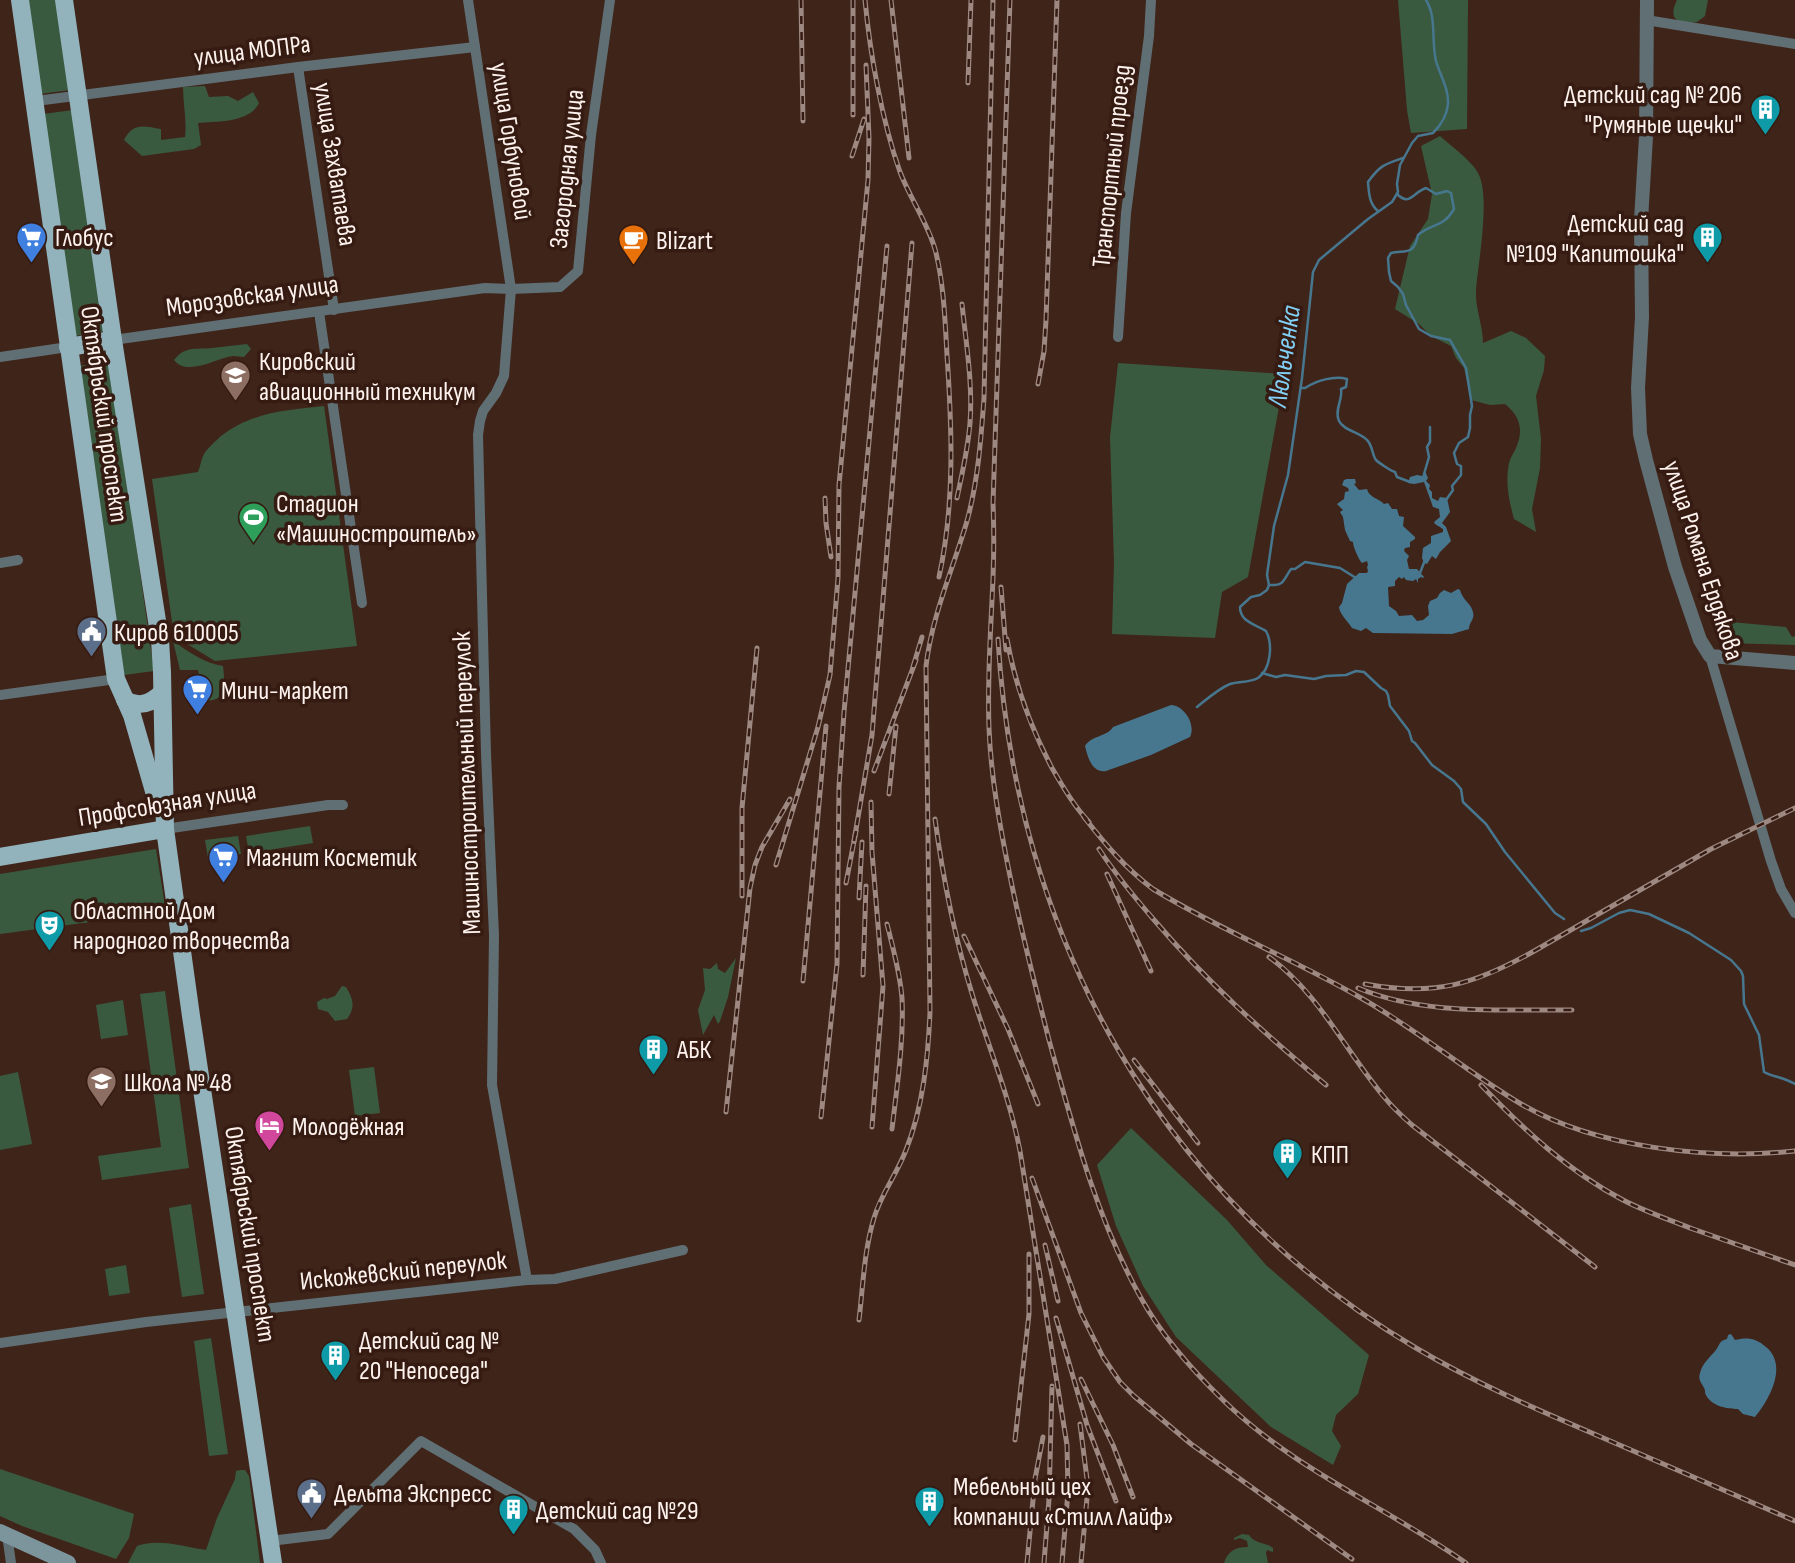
<svg xmlns="http://www.w3.org/2000/svg" width="1795" height="1563" viewBox="0 0 1795 1563" font-family="'Sofia Sans Condensed',sans-serif">
	<rect width="100%" height="100%" fill="#3f241a"/>
	<g fill="#3a5a40">
		<path d="M26,0H58L71,90L39,94Z"/>
		<path d="M1398,0H1468L1467,129L1411,133L1407,110Z"/>
		<path d="M1677,0H1708L1705,16L1697,22C1679,24 1667,21 1677,0Z"/>
		<path d="M205,86L209,97L228,96L238,101L253,92L259,103C249,123 217,121 198,123L201,145L194,149L142,156L124,140C133,122 144,126 161,129V140L185,137C187,120 183,104 183,87Z"/>
		<path d="M73,110L105,331L75,336L43,114Z"/>
		<path d="M1440,136C1450,145 1472,161 1478,173C1491,196 1478,263 1476,290C1475,309 1483,325 1483,343L1511,331L1526,338L1545,356L1544,370L1536,396L1541,439L1540,468L1532,509L1536,532L1514,519C1509,500 1505,483 1509,463C1510,458 1514,453 1516,448C1524,430 1520,416 1505,404L1490,405L1471,400L1464,368L1456,358L1451,346L1431,336L1419,324L1395,309L1410,246L1428,219L1432,194L1421,146Z"/>
		<path d="M247,344L251,349L244,357C241,357 237,356 233,356C217,358 187,377 174,360C186,345 196,350 212,348C224,347 235,345 247,344Z"/>
		<path d="M110,361L154,671L124,675L79,366Z"/>
		<path d="M1118,363L1285,374L1248,577L1222,592L1215,638L1112,634L1114,562L1110,437Z"/>
		<path d="M324,406L357,646L215,661L174,636L152,479L198,472C200,467 201,461 203,456C206,449 215,442 221,436C252,412 287,410 324,406Z"/>
		<path d="M1731,622L1786,627L1792,637L1795,636V645L1724,643L1730,636Z"/>
		<path d="M173,641C189,652 204,663 223,666C224,676 227,694 216,699C212,701 208,700 204,700L198,670H180Z"/>
		<path d="M310,826L313,843L249,853L246,836Z"/>
		<path d="M238,836L241,854L208,858L205,840Z"/>
		<path d="M156,849L166,912L0,934V874Z"/>
		<path d="M736,958L728,997L720,1021L718,1024L714,1015L703,1035L698,1010L705,990L703,968L710,969L717,963L718,969L725,973Z"/>
		<path d="M342,986L346,987C353,999 356,1007 347,1019L335,1021L328,1012L318,1009L317,1002L324,998L327,999L335,996Z"/>
		<path d="M165,991L189,1168L102,1180L98,1156L161,1147L140,994Z"/>
		<path d="M123,1000L128,1035L101,1039L96,1005Z"/>
		<path d="M374,1067L380,1113L355,1116L349,1070Z"/>
		<path d="M18,1072L32,1144L0,1150V1076Z"/>
		<path d="M1131,1128L1227,1220L1266,1265L1369,1355L1358,1394L1336,1415L1332,1431L1341,1446L1333,1465L1271,1427L1176,1337L1143,1286L1116,1226L1097,1165Z"/>
		<path d="M191,1204L204,1294L182,1297L169,1208Z"/>
		<path d="M126,1265L130,1293L109,1296L105,1269Z"/>
		<path d="M211,1338L228,1454L209,1456L194,1341Z"/>
		<path d="M0,1469L134,1514L129,1538L116,1559L22,1526L0,1516Z"/>
		<path d="M240,1470H245L249,1476L260,1563H128L137,1546C159,1538 184,1547 206,1550L217,1518L235,1479L236,1471Z"/>
		<path d="M1242,1534L1249,1535C1254,1544 1266,1542 1273,1548V1552L1267,1550L1266,1553L1268,1563H1224C1228,1551 1235,1547 1248,1547L1247,1541L1240,1538L1234,1540V1538Z"/>
	</g>
	<g fill="#47778f">
		<path d="M1425,471L1428,478L1426,481L1430,485L1429,489L1432,492V498L1438,501L1440,497L1447,498L1450,512L1442,523L1446,527L1451,541L1440,552L1436,559L1432,556L1427,564L1424,563L1422,558L1423,548L1431,543V536L1443,532V529L1435,524L1434,522L1440,517L1439,509L1433,507L1424,482L1414,484L1408,483L1410,477L1417,475L1422,476Z"/>
		<path d="M1347,479H1355L1356,483L1354,484L1359,490L1367,489C1369,498 1379,498 1384,504L1388,503L1392,509H1397L1399,516L1404,517L1403,526L1415,537V539L1410,542V547L1405,548L1404,551L1409,556L1407,560L1409,569H1417L1424,577L1423,578L1421,577L1418,579V583L1416,579L1413,581L1406,580L1404,577L1402,579L1399,577L1395,581V586L1388,587L1389,606L1396,611L1399,616L1412,615L1417,621L1423,620L1429,615L1428,606L1430,601L1437,598L1440,593L1444,590L1451,593L1458,589L1460,590C1463,601 1471,603 1473,612C1475,620 1469,622 1469,629L1452,634L1373,633L1366,628L1361,631L1352,628C1348,621 1340,615 1339,607L1342,603L1347,584L1359,573H1367L1368,571L1367,567L1368,565L1367,561L1362,563C1359,560 1353,547 1353,542L1350,541L1345,530L1343,517L1340,512L1343,510L1337,504L1344,499L1345,492L1349,491L1348,488L1342,485L1344,480Z"/>
		<path d="M1171,705C1185,706 1196,725 1190,737L1151,755L1106,771C1092,773 1088,758 1085,746C1092,735 1107,737 1113,727Z"/>
		<path d="M1731,1334L1735,1340C1747,1337 1756,1338 1766,1347C1788,1365 1770,1399 1755,1417L1743,1414L1738,1409C1727,1409 1710,1406 1705,1393C1705,1391 1705,1389 1704,1388C1701,1382 1698,1380 1700,1373C1702,1364 1710,1357 1716,1350C1720,1344 1719,1341 1727,1339L1728,1335Z"/>
	</g>
	<g fill="none" stroke-linecap="round" stroke-linejoin="round">
		<g stroke="#47778f" stroke-width="2.5">
			<path d="M1397,194C1410,207 1413,192 1426,188L1436,194L1447,191L1451,193L1454,209C1443,228 1432,223 1418,235C1414,255 1407,250 1391,253L1388,258L1389,272L1391,281L1398,287L1403,294L1406,305L1419,329L1431,336L1450,340L1466,368L1472,406L1470,415V428L1468,437L1459,443L1454,453L1457,464L1461,466V475L1452,486L1453,490L1446,500"/>
			<path d="M1378,211C1369,204 1369,193 1368,182C1380,165 1385,164 1403,158"/>
			<path d="M1301,388H1305C1316,381 1334,375 1347,379L1346,387L1341,389C1343,399 1334,411 1339,421C1344,431 1360,432 1367,440C1373,446 1372,455 1376,460C1379,463 1391,471 1395,472L1397,477L1410,482"/>
			<path d="M1424,474L1429,457L1427,447L1430,442V427"/>
			<path d="M1420,573L1425,560"/>
			<path d="M1269,585C1285,586 1283,580 1291,569H1295L1305,562L1340,568L1356,578"/>
			<path d="M1262,673L1276,677L1285,675L1314,679L1326,676L1346,675L1356,671L1364,672L1381,688L1386,691L1388,695L1390,706L1409,731L1412,741L1415,743L1432,765L1454,781L1461,789L1463,802L1486,824L1505,852L1555,913L1564,919"/>
			<path d="M1197,707C1207,699 1218,689 1230,684C1239,681 1249,683 1258,678C1271,669 1273,644 1266,631C1255,624 1240,622 1240,607L1251,597L1260,595L1267,590L1269,585L1267,575L1274,526L1288,475L1302,378L1313,272L1319,260L1368,219L1392,202L1398,192L1397,184L1400,165L1412,143L1418,136L1433,133C1440,126 1447,115 1448,104C1449,89 1440,75 1436,61C1431,41 1437,17 1426,0"/>
			<path d="M1581,931L1591,928L1619,913L1630,910L1649,914L1689,933L1731,960L1741,971L1743,976L1744,1004L1759,1035L1764,1072C1773,1077 1783,1077 1795,1084"/>
		</g>
		<g stroke="#606f74" stroke-width="10">
			<path d="M468,0L511,289L504,376L496,393L483,411L480,421L478,435L486,754L494,935L492,1085L527,1280"/>
			<path d="M1646,20L1795,44"/>
			<path d="M298,67L334,310"/>
			<path d="M36,101L298,67L475,47"/>
			<path d="M319,312L362,603"/>
			<path d="M1118,337L1126,213L1149,36L1151,0"/>
			<path d="M113,340L485,288L511,289L560,287L578,271L591,135L610,0"/>
			<path d="M0,357L68,347"/>
			<path d="M0,563L18,560"/>
			<path d="M1710,656L1771,861L1781,889L1795,913"/>
			<path d="M0,695L116,679"/>
			<path d="M165,829L328,805H343"/>
			<path d="M0,1343L146,1322L527,1280L555,1279L683,1250"/>
			<path d="M7,1535L11,1563"/>
			<path d="M270,1541L328,1534L421,1441L574,1529L595,1550L601,1563"/>
		</g>
		<path stroke="#606f74" stroke-width="14" d="M1647,0L1646,137L1641,220L1642,317L1638,388L1640,434L1646,460L1675,567L1700,640L1710,656L1795,663"/>
		<path stroke="#7c959d" stroke-width="16" d="M0,1532L68,1563"/>
		<g stroke="#92b2bc" stroke-width="18">
			<path d="M20,0L116,679L132,715L158,805"/>
			<path d="M64,0L113,340L160,640L162,672L165,829L191,1016L273,1563"/>
			<path d="M68,347L113,340"/>
			<path d="M125,700C139,708 150,704 162,693"/>
			<path d="M0,857L165,829"/>
		</g>
		<defs>
			<g id="rail">
				<path d="M801,0L803,121"/>
				<path d="M853,0V115"/>
				<path d="M865,0C870,54 882,121 900,172C910,198 927,222 935,249C944,284 945,320 947,355C952,429 955,504 939,577"/>
				<path d="M891,0L909,158"/>
				<path d="M1010,0L993,503C994,528 994,553 993,578C991,628 987,677 989,728C991,778 1000,827 1010,876C1021,931 1035,985 1049,1040C1073,1127 1096,1218 1141,1298C1162,1336 1192,1370 1223,1400C1293,1469 1386,1507 1466,1563"/>
				<path d="M968,83L971,0"/>
				<path d="M852,156L864,119"/>
				<path d="M1038,384L1044,351L1046,320L1057,0"/>
				<path d="M825,498L826,523L831,557"/>
				<path d="M957,498C962,474 968,449 970,423C973,384 966,343 962,304"/>
				<path d="M1001,587L1006,650"/>
				<path d="M998,639C1015,935 1158,1195 1416,1348C1475,1383 1538,1410 1601,1437C1666,1465 1730,1493 1795,1521"/>
				<path d="M1007,639C1015,685 1030,726 1052,768C1063,787 1074,806 1089,822"/>
				<path d="M913,667L922,637"/>
				<path d="M874,771L916,660"/>
				<path d="M889,794L896,726"/>
				<path d="M871,802L872,852L883,986L872,1127"/>
				<path d="M1084,817C1105,844 1125,868 1153,889C1220,930 1293,959 1361,998C1416,1029 1466,1071 1521,1104C1596,1148 1709,1160 1795,1151"/>
				<path d="M935,819C943,879 955,939 973,997C989,1048 1010,1098 1020,1151L1067,1445L1068,1492L1062,1563"/>
				<path d="M854,841L872,735L912,243"/>
				<path d="M1099,849C1116,875 1135,898 1155,921C1207,982 1265,1034 1326,1085"/>
				<path d="M776,865L818,727L830,675L838,578L839,485L868,180L869,138L866,65"/>
				<path d="M1107,874L1151,971"/>
				<path d="M846,883L856,831"/>
				<path d="M742,896V808L757,648"/>
				<path d="M859,898L862,842"/>
				<path d="M887,924C893,948 900,973 902,998C904,1041 897,1086 892,1129"/>
				<path d="M964,936L1008,1029L1038,1104"/>
				<path d="M1269,957C1320,994 1345,1051 1385,1098C1393,1108 1403,1117 1412,1125L1595,1267"/>
				<path d="M863,975L866,886"/>
				<path d="M803,981L826,726"/>
				<path d="M1365,984C1435,997 1476,984 1536,950L1711,849L1795,808"/>
				<path d="M1358,988C1425,1016 1501,1009 1572,1010"/>
				<path d="M1134,1060L1198,1143"/>
				<path d="M1481,1085C1524,1130 1568,1171 1623,1200C1646,1212 1670,1220 1693,1229C1727,1241 1761,1253 1795,1265"/>
				<path d="M726,1112L750,888L755,865L762,847L790,799"/>
				<path d="M821,1117L837,964L839,787L844,712L887,246"/>
				<path d="M1032,1178L1081,1313L1103,1357L1120,1382L1134,1396L1191,1444L1352,1559"/>
				<path d="M1045,1245L1058,1301"/>
				<path d="M1056,1318L1087,1425L1116,1501"/>
				<path d="M859,1320C863,1286 864,1251 874,1218C881,1194 897,1174 906,1150C923,1107 928,1059 930,1012L926,666C932,615 953,569 967,521C978,481 981,439 984,398L993,0"/>
				<path d="M1081,1379L1113,1445L1133,1497"/>
				<path d="M1080,1424L1088,1487L1081,1563"/>
				<path d="M1015,1440L1029,1314V1254"/>
				<path d="M1027,1563L1035,1479L1043,1437"/>
				<path d="M1044,1563L1049,1499L1052,1386"/>
			</g>
		</defs>
		<use href="#rail" stroke="#9d8982" stroke-width="5"/>
		<use href="#rail" stroke="#351b11" stroke-width="2.5" stroke-dasharray="8" stroke-linecap="butt"/>
	</g>
	<defs>
		<symbol id="building-pin" viewBox="-11 -11 22 30"><path d="M0 17L-7.5 6A9.5 9.5 0 1 1 7.5 6Z" fill="#0f9aa8" stroke="#351b11"/><path d="M-4-6H4V6H1V3H-1V6H-4ZM-2.5-4.3h1.7v1.8h-1.7ZM.8-4.3h1.7v1.8H.8ZM-2.5-1h1.7V.8h-1.7ZM.8-1h1.7V.8H.8Z" fill="#fff"/></symbol>
		<symbol id="supermarket-pin" viewBox="-11 -11 22 30"><path d="M0 17L-7.5 6A9.5 9.5 0 1 1 7.5 6Z" fill="#3f7fe0" stroke="#351b11"/><path d="M-6-5.5h2.5l.6 2H6L4.5 2H-2.5L-4.4-4H-6ZM-1.5 3.2a1.3 1.3 0 1 0 .1 0ZM3 3.2a1.3 1.3 0 1 0 .1 0Z" fill="#fff"/></symbol>
		<symbol id="cafe-pin" viewBox="-11 -11 22 30"><path d="M0 17L-7.5 6A9.5 9.5 0 1 1 7.5 6Z" fill="#e8710a" stroke="#351b11"/><path d="M-5.5-4.5H6V0H3Q3 3.5 0 3.5H-2.5Q-5.5 3.5-5.5 0ZM3-3.2v2h1.7v-2ZM-6 4.5H4V6H-6Z" fill="#fff"/></symbol>
		<symbol id="university-pin" viewBox="-11 -11 22 30"><path d="M0 17L-7.5 6A9.5 9.5 0 1 1 7.5 6Z" fill="#8d6e63" stroke="#351b11"/><path d="M0-5L7-2L0 1L-7-2ZM-4 1L0 2.5L4 1V4Q0 6-4 4Z" fill="#fff"/></symbol>
		<symbol id="stadium-pin" viewBox="-11 -11 22 30"><path d="M0 17L-7.5 6A9.5 9.5 0 1 1 7.5 6Z" fill="#2e9e5b" stroke="#351b11"/><path d="M0-5a6.5 5 0 1 0 0 10a6.5 5 0 1 0 0-10ZM-3.5-1.8h7v3.6h-7Z" fill="#fff"/></symbol>
		<symbol id="civic-pin" viewBox="-11 -11 22 30"><path d="M0 17L-7.5 6A9.5 9.5 0 1 1 7.5 6Z" fill="#5c6f8a" stroke="#351b11"/><path d="M-.6-6.5H3V-4.5H.6V-3L4-1V1h2V6H-6V1h2V-1L-.6-3ZM-1.2 2.5V6h2.4V2.5Z" fill="#fff"/></symbol>
		<symbol id="theatre-pin" viewBox="-11 -11 22 30"><path d="M0 17L-7.5 6A9.5 9.5 0 1 1 7.5 6Z" fill="#0f9aa8" stroke="#351b11"/><path d="M-5-5.5Q0-4 5-5.5V0Q5 5 0 6Q-5 5-5 0ZM-3.3-2.5H-1v1.5H-3.3ZM1-2.5H3.3v1.5H1ZM-2.8 1Q0 5.5 2.8 1Z" fill="#fff"/></symbol>
		<symbol id="school-pin" viewBox="-11 -11 22 30"><path d="M0 17L-7.5 6A9.5 9.5 0 1 1 7.5 6Z" fill="#8d6e63" stroke="#351b11"/><path d="M0-5L7-2L0 1L-7-2ZM-4 1L0 2.5L4 1V4Q0 6-4 4Z" fill="#fff"/></symbol>
		<symbol id="hotel-pin" viewBox="-11 -11 22 30"><path d="M0 17L-7.5 6A9.5 9.5 0 1 1 7.5 6Z" fill="#d1479c" stroke="#351b11"/><path d="M-6-4.5h1.5V1H6V5H4.5V3h-9V5H-6ZM-4 0a1.8 1.8 0 1 1 3.6 0ZM.5 0V-2.5h3Q6-2.5 6 0Z" fill="#fff"/></symbol>
	</defs>
	<g fill-rule="evenodd">
		<use href="#building-pin" x="1748" y="92" width="35" height="47"/>
		<use href="#supermarket-pin" x="14" y="220" width="35" height="47"/>
		<use href="#building-pin" x="1690" y="220" width="35" height="47"/>
		<use href="#cafe-pin" x="616" y="222" width="35" height="47"/>
		<use href="#university-pin" x="218" y="358" width="35" height="47"/>
		<use href="#stadium-pin" x="236" y="500" width="35" height="47"/>
		<use href="#civic-pin" x="74" y="614" width="35" height="47"/>
		<use href="#supermarket-pin" x="180" y="672" width="35" height="47"/>
		<use href="#supermarket-pin" x="206" y="840" width="35" height="47"/>
		<use href="#theatre-pin" x="32" y="908" width="35" height="47"/>
		<use href="#building-pin" x="636" y="1032" width="35" height="47"/>
		<use href="#school-pin" x="84" y="1064" width="35" height="47"/>
		<use href="#hotel-pin" x="252" y="1108" width="35" height="47"/>
		<use href="#building-pin" x="1270" y="1136" width="35" height="47"/>
		<use href="#building-pin" x="318" y="1338" width="35" height="47"/>
		<use href="#civic-pin" x="294" y="1476" width="35" height="47"/>
		<use href="#building-pin" x="912" y="1484" width="35" height="47"/>
		<use href="#building-pin" x="496" y="1492" width="35" height="47"/>
	</g>
	<g text-anchor="middle" stroke-width="7" stroke-linejoin="round" paint-order="stroke">
		<g font-size="26" fill="#fef2ee" stroke="#351b11">
			<text transform="translate(252 50) rotate(-7)" y="9">улица МОПРа</text>
			<text transform="translate(512 141) rotate(81)" y="9">улица Горбуновой</text>
			<text transform="translate(336 164) rotate(81)" y="9">улица Захватаева</text>
			<text transform="translate(1111 166) rotate(-84)" y="9">Транспортный проезд</text>
			<text transform="translate(566 169) rotate(-84)" y="9">Загородная улица</text>
			<text transform="translate(252 295) rotate(-8)" y="9">Морозовская улица</text>
			<text transform="translate(105 414) rotate(82)" y="9">Октябрьский проспект</text>
			<text transform="translate(1704 560) rotate(72)" y="9">улица Романа Ердякова</text>
			<text transform="translate(466 783) rotate(-92)" y="9">Машиностроительный переулок</text>
			<text transform="translate(167 803) rotate(-9)" y="9">Профсоюзная улица</text>
			<text transform="translate(251 1234) rotate(81)" y="9">Октябрьский проспект</text>
			<text transform="translate(403 1270) rotate(-6)" y="9">Искожевский переулок</text>
		</g>
		<g font-size="26" fill="#fef2ee" stroke="#351b11" text-anchor="start">
			<text x="1742" y="103" text-anchor="end">Детский сад № 206<tspan x="1742" dy="30">"Румяные щечки"</tspan></text>
			<text x="1684" y="232" text-anchor="end">Детский сад<tspan x="1684" dy="30">№109 "Капитошка"</tspan></text>
			<text x="55" y="246">Глобус</text>
			<text x="656" y="249">Blizart</text>
			<text x="259" y="370">Кировский<tspan x="259" dy="30">авиационный техникум</tspan></text>
			<text x="276" y="512">Стадион<tspan x="276" dy="30">«Машиностроитель»</tspan></text>
			<text x="114" y="641">Киров 610005</text>
			<text x="221" y="699">Мини-маркет</text>
			<text x="246" y="866">Магнит Косметик</text>
			<text x="73" y="919">Областной Дом<tspan x="73" dy="30">народного творчества</tspan></text>
			<text x="677" y="1058">АБК</text>
			<text x="124" y="1091">Школа № 48</text>
			<text x="292" y="1135">Молодёжная</text>
			<text x="1311" y="1163">КПП</text>
			<text x="359" y="1349">Детский сад №<tspan x="359" dy="30">20 "Непоседа"</tspan></text>
			<text x="953" y="1495">Мебельный цех<tspan x="953" dy="30">компании «Стилл Лайф»</tspan></text>
			<text x="334" y="1502">Дельта Экспресс</text>
			<text x="536" y="1519">Детский сад №29</text>
		</g>
		<g font-size="28" font-style="italic" fill="#82d0f7" stroke="#351b11">
			<text transform="translate(1283 356) rotate(-82)" y="10">Люльченка</text>
		</g>
	</g>
</svg>
